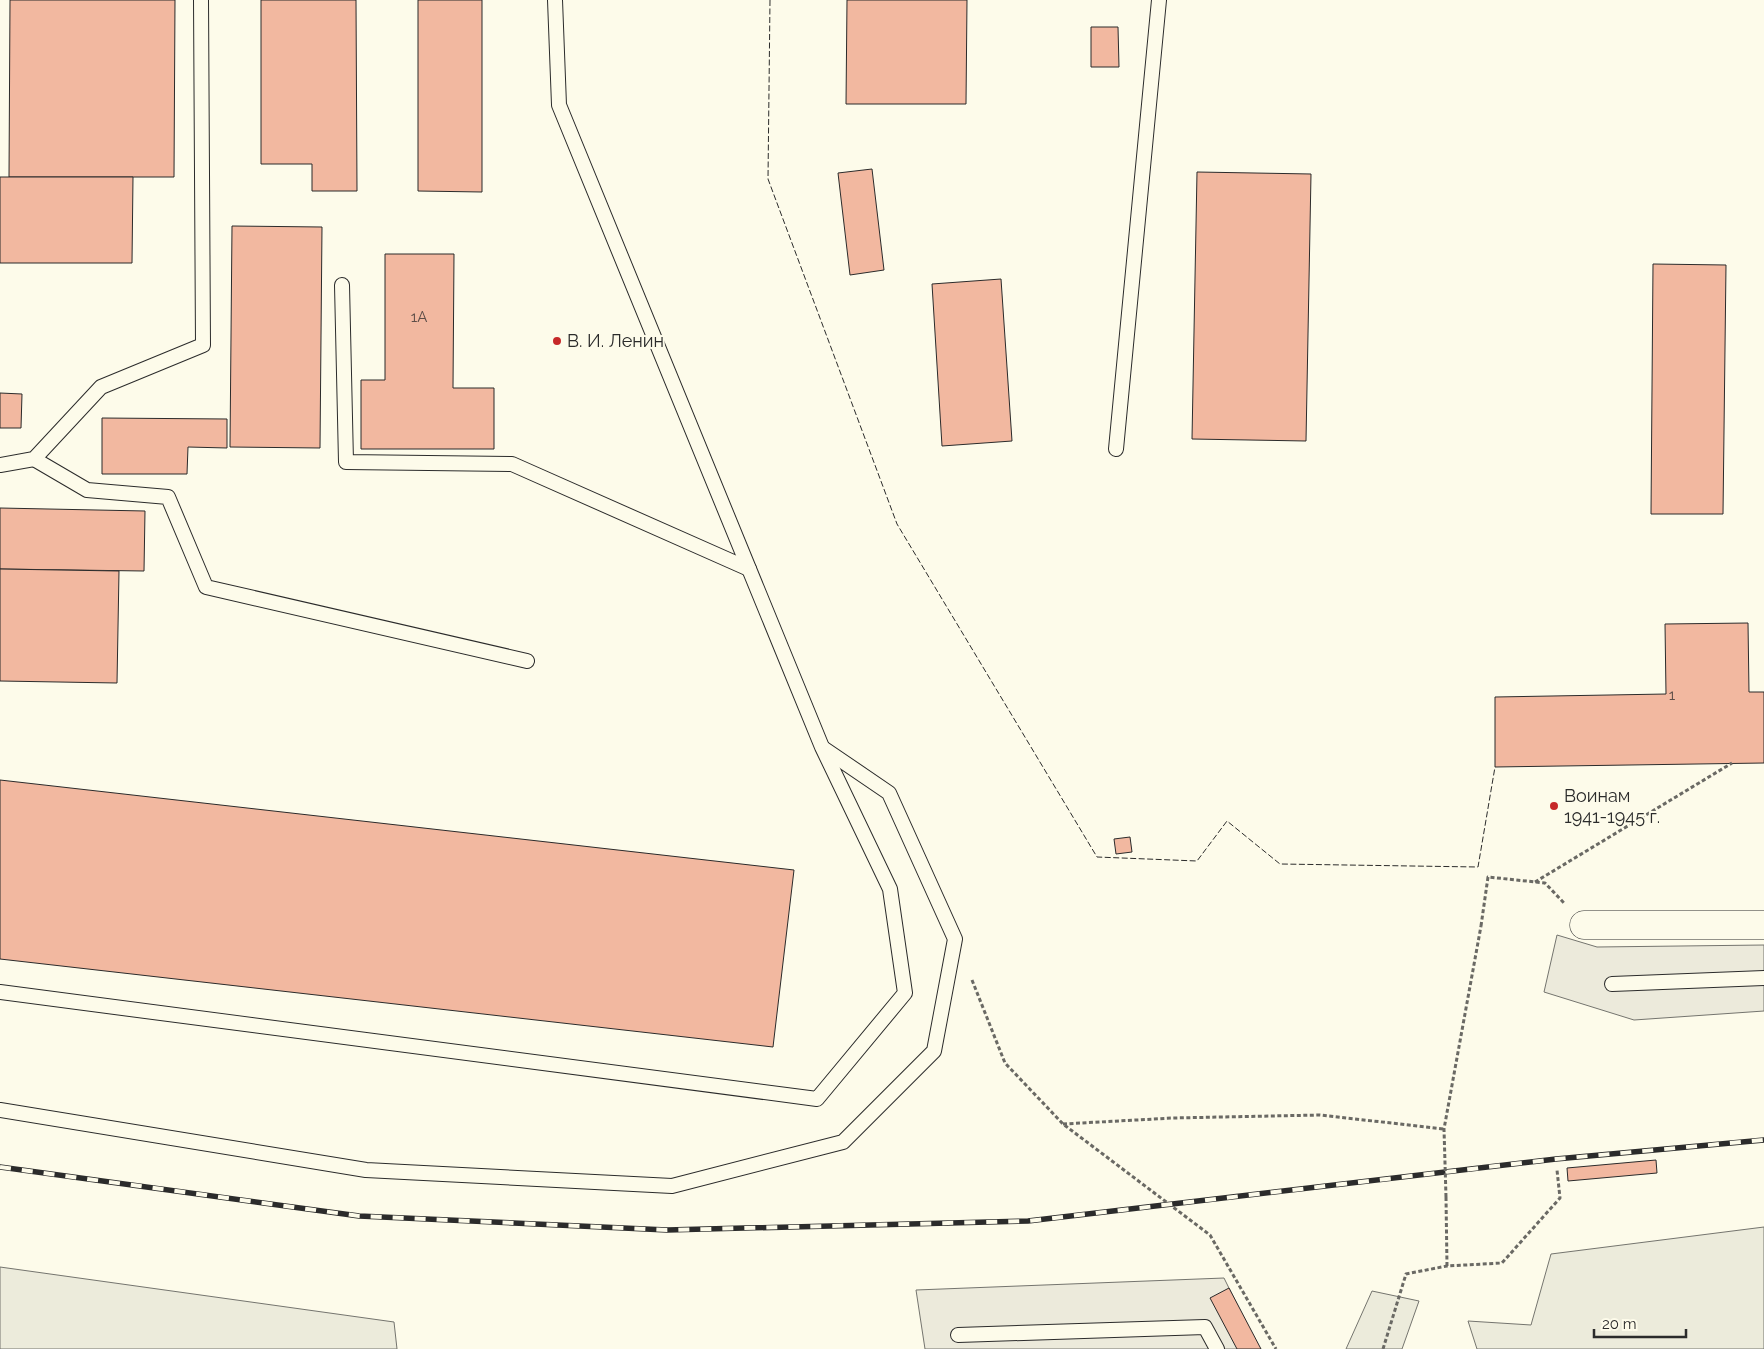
<svg xmlns="http://www.w3.org/2000/svg" width="1764" height="1349" viewBox="0 0 1764 1349" font-family="Raleway,sans-serif">
	<rect width="100%" height="100%" fill="#fdfbea"/>
	<g fill="#ecebdb" stroke="#74746e">
		<path d="M1764,1227V1349H1477L1468,1321L1531,1325L1551,1254Z"/>
		<path d="M0,1267L394,1322L397,1349H0Z"/>
		<path d="M1372,1291L1419,1301L1402,1349H1346Z"/>
	</g>
	<g fill="#eceadb" stroke="#74746e">
		<path d="M1557,935L1597,947L1764,945V1011L1634,1020L1544,992Z"/>
		<path d="M1224,1278L1259,1349H925L916,1290Z"/>
	</g>
	<g fill="#f2b8a0" stroke="#2b2b2b">
		<path d="M10,0H175L174,177H9Z"/>
		<path d="M261,0H356L357,191H312V164H261Z"/>
		<path d="M418,0H482V192L418,191Z"/>
		<path d="M847,0H967L966,104H846Z"/>
		<path d="M1091,27H1118L1119,67H1091Z"/>
		<path d="M872,169L884,270L850,275L838,173Z"/>
		<path d="M1197,172L1311,174L1306,441L1192,439Z"/>
		<path d="M0,177H133L132,263H0Z"/>
		<path d="M232,226L322,227L320,448L230,447Z"/>
		<path d="M385,254H454L453,388H494V449H361V380H385Z"/>
		<path d="M1653,264L1726,265L1723,514H1651Z"/>
		<path d="M1001,279L1012,441L942,446L932,284Z"/>
		<path d="M0,393L22,394L21,428H0Z"/>
		<path d="M102,418L227,419V448L188,447L187,474H102Z"/>
		<path d="M0,508L145,511L144,571L0,569Z"/>
		<path d="M0,569L119,571L117,683L0,681Z"/>
		<path d="M1748,623L1749,692H1764V763L1495,767V697L1666,694L1665,624Z"/>
		<path d="M0,780L794,870L773,1047L0,959Z"/>
		<path d="M1130,837L1132,852L1116,854L1114,839Z"/>
		<path d="M1656,1160L1657,1173L1568,1181L1567,1168Z"/>
		<path d="M1229,1288L1261,1349H1237L1210,1298Z"/>
	</g>
	<g fill="none" stroke-linecap="round" stroke-linejoin="round">
		<defs>
			<g id="lane">
				<path d="M342,285L346,462L512,464L749,569"/>
				<path d="M1116,449L1159,0"/>
				<path d="M34,459L87,490L168,497L206,587L527,661"/>
				<path d="M0,465L34,459L101,387L203,345L201,0"/>
				<path d="M1612,984L1764,978"/>
				<path d="M0,992L817,1099L905,993L890,889L822,747L559,105L555,0"/>
				<path d="M0,1110L366,1170L672,1186L843,1142L934,1051L955,939L889,793L823,748"/>
				<path d="M958,1335L1205,1327L1217,1349"/>
			</g>
			<path id="street" d="M1584,925H1764"/>
		</defs>
		<use href="#lane" stroke="#2b2b2b" stroke-width="16"/>
		<use href="#street" stroke="#2b2b2b" stroke-width="29"/>
		<g stroke="#6a6964" stroke-width="3" stroke-dasharray="4 2.5" stroke-linecap="butt">
			<path d="M1535,882L1732,763"/>
			<path d="M1481,926L1488,877L1545,883L1564,903"/>
			<path d="M972,980L1005,1063L1063,1124L1210,1235L1276,1349"/>
			<path d="M1063,1124L1173,1118L1320,1115L1444,1129"/>
			<path d="M1446,1197L1447,1266"/>
			<path d="M1383,1349L1406,1274L1447,1266L1502,1263L1560,1198L1557,1170"/>
		</g>
		<use href="#lane" stroke="#fdfbea" stroke-width="14"/>
		<use href="#street" stroke="#fdfbea" stroke-width="28"/>
		<defs>
			<path id="rail" d="M0,1167L359,1216L667,1230L1028,1221L1556,1159L1764,1140"/>
		</defs>
		<use href="#rail" stroke="#2b2b2b" stroke-width="5.5"/>
		<use href="#rail" stroke="#fdfbea" stroke-width="4" stroke-dasharray="11" stroke-linecap="butt"/>
		<path stroke="#6a6964" stroke-width="3" stroke-dasharray="4 2.5" stroke-linecap="butt" d="M1446,1197L1444,1129L1481,926"/>
		<path stroke="#2b2b2b" stroke-width="1" stroke-dasharray="6 2.5" stroke-linecap="butt" d="M770,0L768,179L897,524L1097,857L1197,861L1227,821L1280,864L1478,867L1495,767"/>
	</g>
	<g fill="#c62828" stroke="#fdfbea" stroke-width="2">
		<circle cx="557" cy="341" r="5"/>
		<circle cx="1554" cy="806" r="5"/>
	</g>
	<g text-anchor="middle" stroke-width="4" stroke-linejoin="round" paint-order="stroke">
		<g font-size="15" fill="#5d4e48">
			<text x="419" y="322">1А</text>
			<text x="1672" y="700">1</text>
		</g>
		<g font-size="18" fill="#2b2b2b" stroke="#fdfbea" text-anchor="start">
			<text x="567" y="347">В. И. Ленин</text>
			<text x="1564" y="802">Воинам<tspan x="1564" dy="21">1941-1945 г.</tspan></text>
		</g>
	</g>
	<path d="M1594 1329v8h92v-8" fill="none" stroke="#2b2b2b" stroke-width="2.5"/>
	<text x="1602" y="1329" font-size="15" fill="#2b2b2b" stroke="#fdfbea" stroke-width="4" paint-order="stroke">20 m</text>
</svg>
